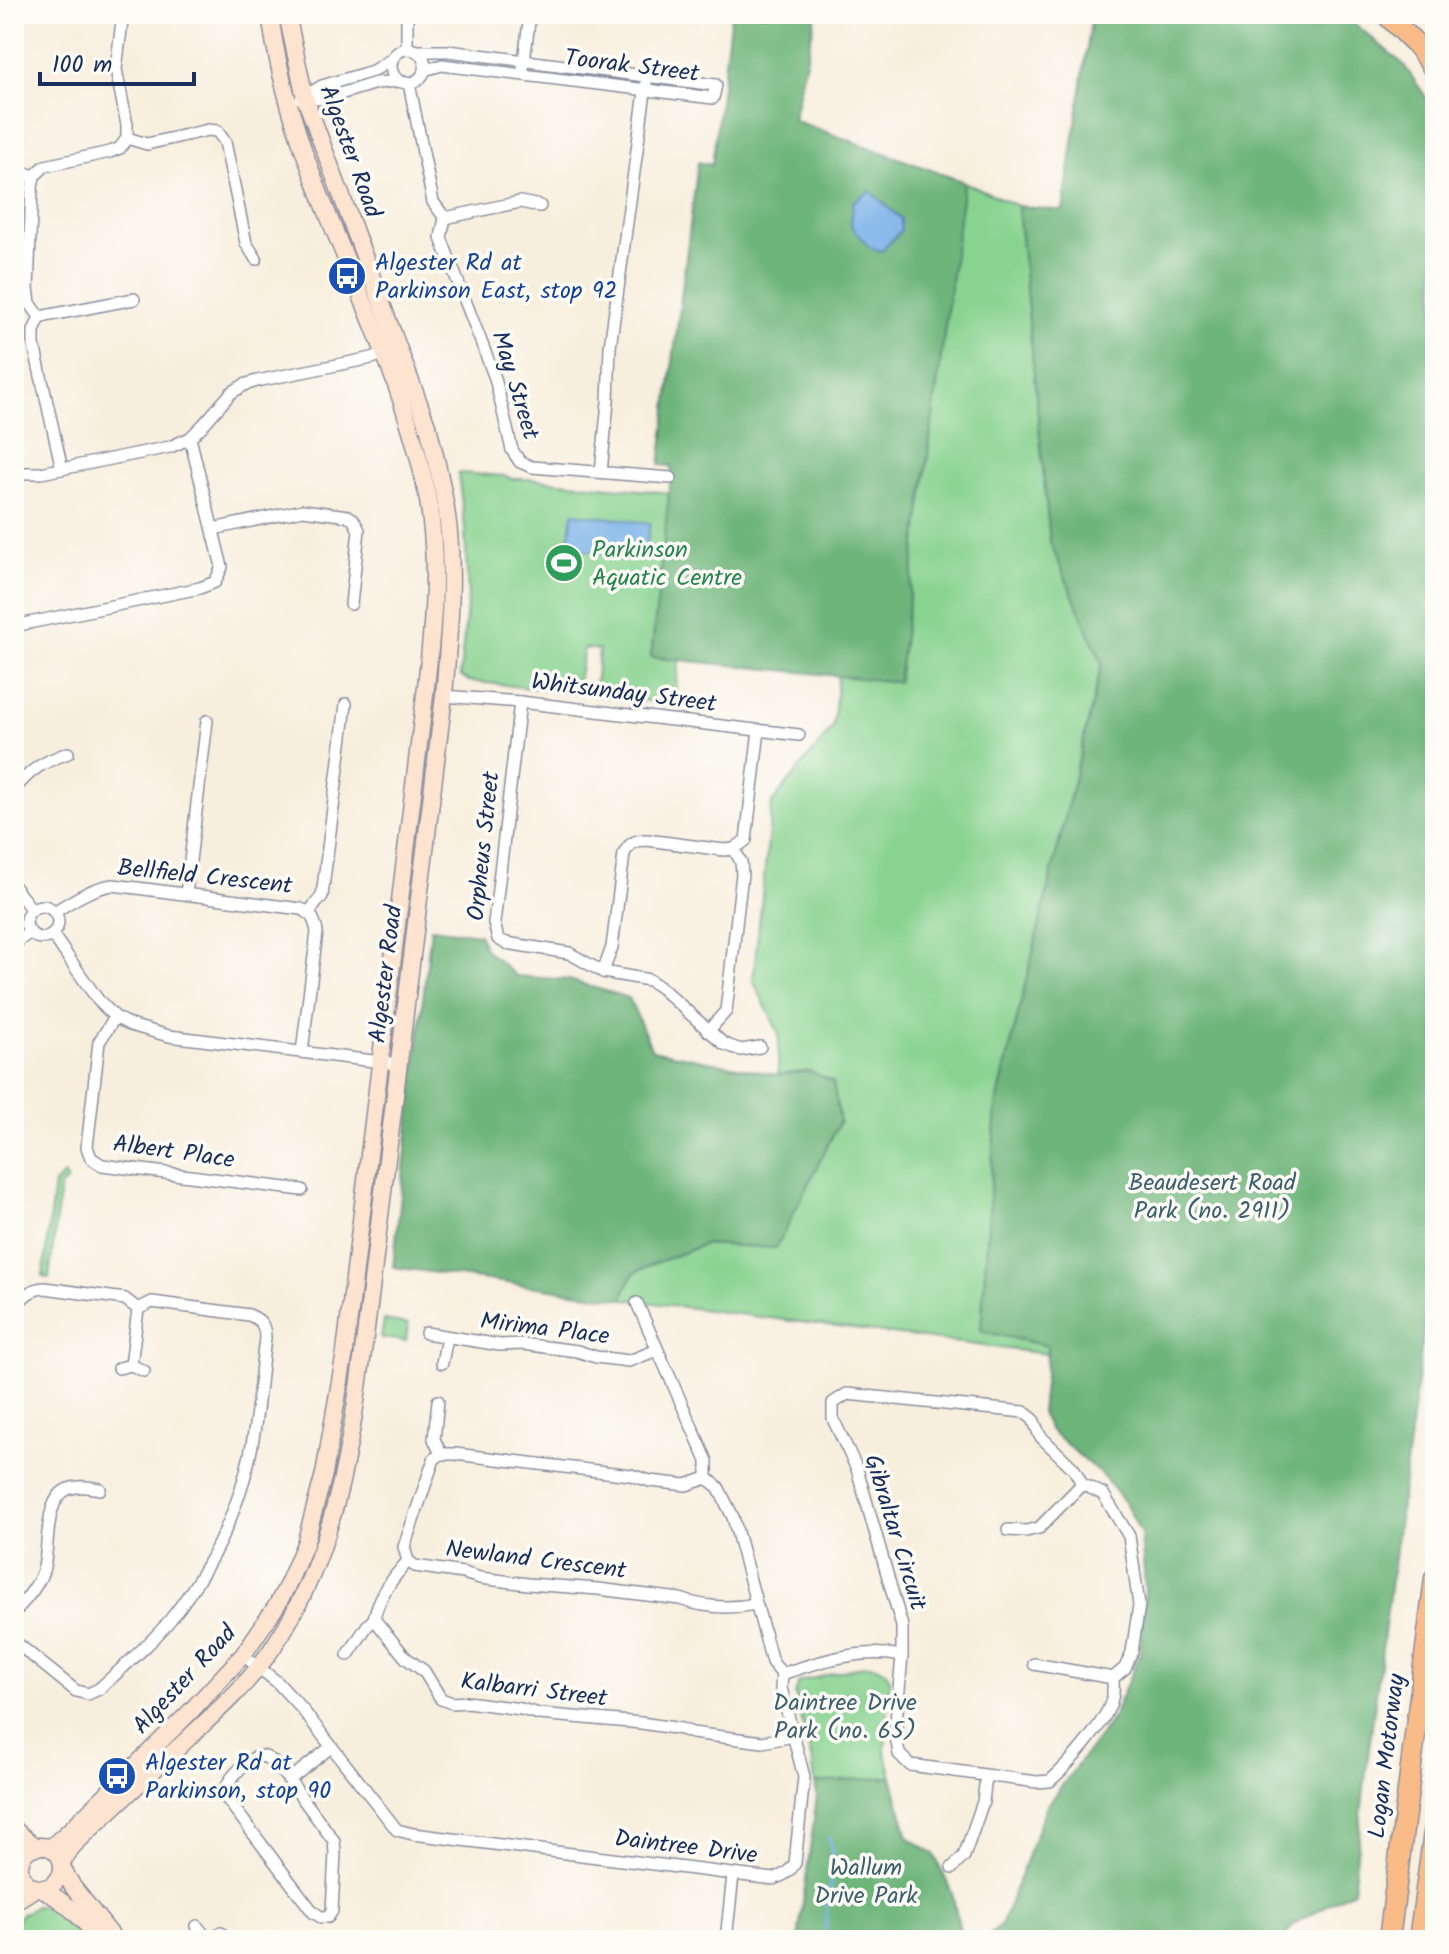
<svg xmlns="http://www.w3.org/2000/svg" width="1449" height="1954" viewBox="0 0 1449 1954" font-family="Kalam,sans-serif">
	<rect width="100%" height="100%" fill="#fdfcf7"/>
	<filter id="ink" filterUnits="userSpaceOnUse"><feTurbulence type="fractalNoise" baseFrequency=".0125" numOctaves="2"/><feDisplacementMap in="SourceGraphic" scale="16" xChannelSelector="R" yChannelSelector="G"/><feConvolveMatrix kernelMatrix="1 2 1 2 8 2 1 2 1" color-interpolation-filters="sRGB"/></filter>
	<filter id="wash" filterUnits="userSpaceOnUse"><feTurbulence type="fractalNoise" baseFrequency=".006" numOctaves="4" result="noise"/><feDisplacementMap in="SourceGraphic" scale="32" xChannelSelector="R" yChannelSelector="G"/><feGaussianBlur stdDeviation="1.8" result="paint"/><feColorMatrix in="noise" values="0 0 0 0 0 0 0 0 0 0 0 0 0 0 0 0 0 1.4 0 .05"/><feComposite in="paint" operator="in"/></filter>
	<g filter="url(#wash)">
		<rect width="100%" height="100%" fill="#f8eedd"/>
		<g fill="#89d390" stroke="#528177" stroke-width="2">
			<path d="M964,182L1018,206L1050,542L1102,663L996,1107L981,1331L1048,1346L1046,1354L623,1299L625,1290L634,1273L653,1264L705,1244L776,1248L810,1071L778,1075L779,1034L753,980L772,803L833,727L838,675L898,681Z"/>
			<path d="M458,473L506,476L512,479H530L670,493L651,657L679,661L674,704L594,695L599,650L584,648L576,693L469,681L460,676L468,597L465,529Z"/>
			<path d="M64,1175L68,1180L60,1188L49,1278L43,1277L54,1184Z"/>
			<path d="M384,1320L408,1324L406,1341L381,1338Z"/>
			<path d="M866,1665C879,1665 884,1668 890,1679L885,1750L892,1777L815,1783L813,1765L795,1694L799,1682Z"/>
			<path d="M36,1906C61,1906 68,1922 82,1940H14V1921L22,1914Z"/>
		</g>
		<g fill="#6eb57a" stroke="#44726c" stroke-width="2">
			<path d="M731,14H816L793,120L964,182L898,682L651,657L672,466L660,465L698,162L712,165Z"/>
			<path d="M1092,14H1343L1403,64L1435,110V1244L1365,1779L1353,1891L1295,1923L1282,1940H984L1002,1923L1046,1807L1112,1719L1140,1653L1145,1587L1141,1534L1126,1504L1105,1478L1049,1429L1041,1413L1048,1346L981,1331L996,1107L1102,663L1050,542L1018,206L1063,211Z"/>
			<path d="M431,928L479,934L485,949L516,976L569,980L629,998L652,1050L778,1075L810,1071L833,1082L840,1121L776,1248L705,1244L653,1264L634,1273L625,1290L623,1299L393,1267Z"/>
			<path d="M892,1777L908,1837L934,1854L952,1893L962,1940H798L817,1796L815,1783Z"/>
		</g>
		<g fill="#78b1e8" stroke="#4a70a3" stroke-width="2">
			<path d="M870,191L901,219V230L882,251L869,247L851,226L853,202Z"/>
			<path d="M573,513L650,523L645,558L568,548Z"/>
		</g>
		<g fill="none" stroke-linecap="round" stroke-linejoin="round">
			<path stroke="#78b1e8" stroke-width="3" d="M827,1940C823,1914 831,1889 832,1863C833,1854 831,1846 829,1837"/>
		</g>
	</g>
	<g filter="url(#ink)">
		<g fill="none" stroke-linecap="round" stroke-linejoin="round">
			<defs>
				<g id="street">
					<circle cx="408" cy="66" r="17"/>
					<path d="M407,49V14"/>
					<path d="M417,51H448L716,85L713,98L442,65L424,70"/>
					<path d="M523,69L530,14"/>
					<path d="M409,83L433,202L445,218L441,238L495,378L512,450L520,462L532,467L671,478"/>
					<path d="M305,98L323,99L376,83L400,81"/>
					<path d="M301,99L322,86L373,71L392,59"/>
					<path d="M127,138L147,144L208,130L217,131L225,142L246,243L256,259"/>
					<path d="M14,169L34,176"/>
					<path d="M445,218L520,202L540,206"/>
					<path d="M40,317L134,299"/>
					<path d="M62,469L34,345V331L40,317L30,303L28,288L32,188L34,176L45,166L110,152L120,148L127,138V125L116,69L123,14"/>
					<path d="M601,472L608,402L610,347L646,84"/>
					<path d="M14,473H41L170,447L190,438L203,425L231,393L244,385L257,381L372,358L391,351"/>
					<path d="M213,529L303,510L348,516L353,519L359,530L351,604"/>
					<path d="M14,626L200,588L215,582L222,567L190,438"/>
					<path d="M444,696L520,702L799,735"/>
					<path d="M520,702L494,923L498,939L506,943L569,953L603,972L649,980L661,988L724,1044L741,1050L760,1047"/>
					<path d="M14,790C31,769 43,762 68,753"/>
					<path d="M734,849L746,840L759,730"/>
					<path d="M14,887L32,910"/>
					<path d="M186,894L207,721"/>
					<circle cx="42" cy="922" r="16"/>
					<path d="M54,912C74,900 91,888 113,885L301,909C312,913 315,921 317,932L302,1052"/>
					<path d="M309,912L322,896L346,704"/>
					<path d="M52,934L98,1000L115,1017L130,1025L169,1036L398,1064"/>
					<path d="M14,944L30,932"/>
					<path d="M603,972L612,947L624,854C629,843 635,840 647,840L724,850L734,849"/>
					<path d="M115,1017L99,1042L87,1147L91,1158L102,1165L302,1190"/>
					<path d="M708,1031L726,1011L742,874L741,862L734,849"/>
					<path d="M14,1313C17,1300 31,1288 45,1288L125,1299L138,1309L152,1302L249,1315C261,1320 265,1325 265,1338C260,1377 258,1417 250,1455C237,1515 208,1572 170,1620C150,1645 123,1667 99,1689L88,1694L76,1691L14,1641"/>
					<path d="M426,1333L500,1345L522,1344L577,1351L596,1357L629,1361L657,1350"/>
					<path d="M442,1363L447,1337"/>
					<path d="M131,1365L138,1309"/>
					<path d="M119,1368L131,1365L144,1371"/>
					<path d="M847,1394L1024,1412L1033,1419L1040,1436L1074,1469L1082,1484L1103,1494L1129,1536L1139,1605L1132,1652L1125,1668L1113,1678C1113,1684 1114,1692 1112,1698C1108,1721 1068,1765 1050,1781L1037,1782L910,1765L899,1754L897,1742L896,1722L902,1656V1626L857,1469L833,1419V1403Z"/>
					<path d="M438,1401L434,1439L441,1454"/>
					<path d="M707,1478L686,1485L650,1481L631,1475L455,1454H441L434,1459L404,1547L408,1561L415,1566L463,1573L480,1578L528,1584L598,1589L680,1599C705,1608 730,1609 756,1604"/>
					<path d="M1008,1530L1026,1531L1039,1528L1082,1484"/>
					<path d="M408,1561C393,1577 378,1598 374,1619L406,1658L424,1671L441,1699L452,1703L467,1702L521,1709L539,1714L641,1723L681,1729L692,1733L763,1742L793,1736"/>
					<path d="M14,1613C25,1600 37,1588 43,1571C50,1549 43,1499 68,1489C78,1485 89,1487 100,1489"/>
					<path d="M243,1655L277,1682L302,1709L397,1830L413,1834L773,1879C784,1875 789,1873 795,1863L804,1777L781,1688L782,1674L772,1662L733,1517L718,1487L707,1478V1461L637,1303"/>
					<path d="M348,1655L367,1626L374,1619"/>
					<path d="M1034,1664L1113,1678"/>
					<path d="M782,1674C820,1661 862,1648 902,1656"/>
					<path d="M289,1780C282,1773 274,1760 265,1757C251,1752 227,1780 224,1793L227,1799L313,1912L321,1917H328L332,1911L335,1853L334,1841L289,1780L331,1747"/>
					<path d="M952,1868L964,1856L983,1802L986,1776"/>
					<path d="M197,1926L208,1940"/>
					<path d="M212,1940L221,1933"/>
					<path d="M726,1940L733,1875"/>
				</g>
				<g id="secondary">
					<path d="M14,1829L29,1842L38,1847"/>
					<circle cx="41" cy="1867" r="21"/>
					<path d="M50,1848L71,1829L189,1713L243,1655L277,1605L288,1584L305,1544L324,1474L345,1352L425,695C433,627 440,558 426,490C393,327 291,180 270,14"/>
					<path d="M62,1862L73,1846C108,1812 144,1779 180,1746C207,1720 238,1694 261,1664C338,1563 352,1436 368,1314L444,696C448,646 453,596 450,546C448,506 438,468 429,430L305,98L287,14"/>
					<path d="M62,1867L73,1887L115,1940"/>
					<path d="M42,1889C68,1903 81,1918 100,1940"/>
					<path d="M14,1902L36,1888"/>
				</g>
				<g id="highway">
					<path d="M1386,14L1415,43L1435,70"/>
					<path d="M1389,1940L1435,1578"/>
					<path d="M1419,1940L1435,1825"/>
				</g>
			</defs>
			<use href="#street" stroke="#8a8e9e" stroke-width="14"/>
			<use href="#secondary" stroke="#8a8e9e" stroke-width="19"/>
			<use href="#highway" stroke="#8a8e9e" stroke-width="23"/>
			<use href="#street" stroke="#fff" stroke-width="11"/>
			<use href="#secondary" stroke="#fde4d0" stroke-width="16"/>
			<use href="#highway" stroke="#f9bc89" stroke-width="20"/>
		</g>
	</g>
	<defs>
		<symbol id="bus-disc" viewBox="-11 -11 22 22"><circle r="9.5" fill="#1a4fb4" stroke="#fdfcf7"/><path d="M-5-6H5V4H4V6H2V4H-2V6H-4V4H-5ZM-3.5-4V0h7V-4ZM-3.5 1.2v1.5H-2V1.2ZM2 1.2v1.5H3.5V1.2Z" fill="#fff"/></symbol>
		<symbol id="stadium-disc" viewBox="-11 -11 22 22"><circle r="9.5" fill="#2e9e5b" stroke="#fdfcf7"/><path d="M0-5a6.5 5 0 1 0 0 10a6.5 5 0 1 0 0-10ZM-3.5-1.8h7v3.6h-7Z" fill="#fff"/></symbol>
	</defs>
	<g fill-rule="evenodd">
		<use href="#bus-disc" x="325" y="254" width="44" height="44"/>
		<use href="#stadium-disc" x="542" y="541" width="44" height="44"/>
		<use href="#bus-disc" x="95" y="1754" width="44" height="44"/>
	</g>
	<g text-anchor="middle" stroke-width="7" stroke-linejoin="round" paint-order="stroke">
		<g font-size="24" fill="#1b2f5e" stroke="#fdfcf7">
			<text transform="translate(632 65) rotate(7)" y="8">Toorak Street</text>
			<text transform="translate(351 151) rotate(70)" y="8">Algester Road</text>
			<text transform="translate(516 385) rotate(73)" y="8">May Street</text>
			<text transform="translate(624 692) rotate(7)" y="8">Whitsunday Street</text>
			<text transform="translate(483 846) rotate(-84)" y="8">Orpheus Street</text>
			<text transform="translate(205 876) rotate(6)" y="8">Bellfield Crescent</text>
			<text transform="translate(385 974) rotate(-83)" y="8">Algester Road</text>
			<text transform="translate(174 1151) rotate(8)" y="8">Albert Place</text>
			<text transform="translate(545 1328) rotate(7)" y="8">Mirima Place</text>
			<text transform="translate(896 1532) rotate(73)" y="8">Gibraltar Circuit</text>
			<text transform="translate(536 1559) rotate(7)" y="8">Newland Crescent</text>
			<text transform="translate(184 1679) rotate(-47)" y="8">Algester Road</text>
			<text transform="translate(534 1689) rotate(7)" y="8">Kalbarri Street</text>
			<text transform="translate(1386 1756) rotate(-83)" y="8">Logan Motorway</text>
			<text transform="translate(686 1846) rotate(7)" y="8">Daintree Drive</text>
		</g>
		<g font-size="24" fill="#164399" stroke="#fdfcf7" text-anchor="start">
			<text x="375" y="270">Algester Rd at<tspan x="375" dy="28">Parkinson East, stop 92</tspan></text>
			<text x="145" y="1770">Algester Rd at<tspan x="145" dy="28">Parkinson, stop 90</tspan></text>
		</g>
		<g font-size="24" fill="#27864d" stroke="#fdfcf7" text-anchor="start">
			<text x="592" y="557">Parkinson<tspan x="592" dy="28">Aquatic Centre</tspan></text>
		</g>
		<g font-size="24" fill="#3c606d" stroke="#fdfcf7">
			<text x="1212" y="1190">Beaudesert Road<tspan x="1212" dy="28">Park (no. 2911)</tspan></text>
			<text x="845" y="1710">Daintree Drive<tspan x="845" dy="28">Park (no. 65)</tspan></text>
			<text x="866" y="1875">Wallum<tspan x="866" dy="28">Drive Park</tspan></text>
		</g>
	</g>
	<rect width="1449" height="1954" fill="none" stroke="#fdfcf7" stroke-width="48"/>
	<path d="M40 72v12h154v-12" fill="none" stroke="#1b2f5e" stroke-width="4"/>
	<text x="52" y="72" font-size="24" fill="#1b2f5e" stroke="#fdfcf7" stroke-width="6" paint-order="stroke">100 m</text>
</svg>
